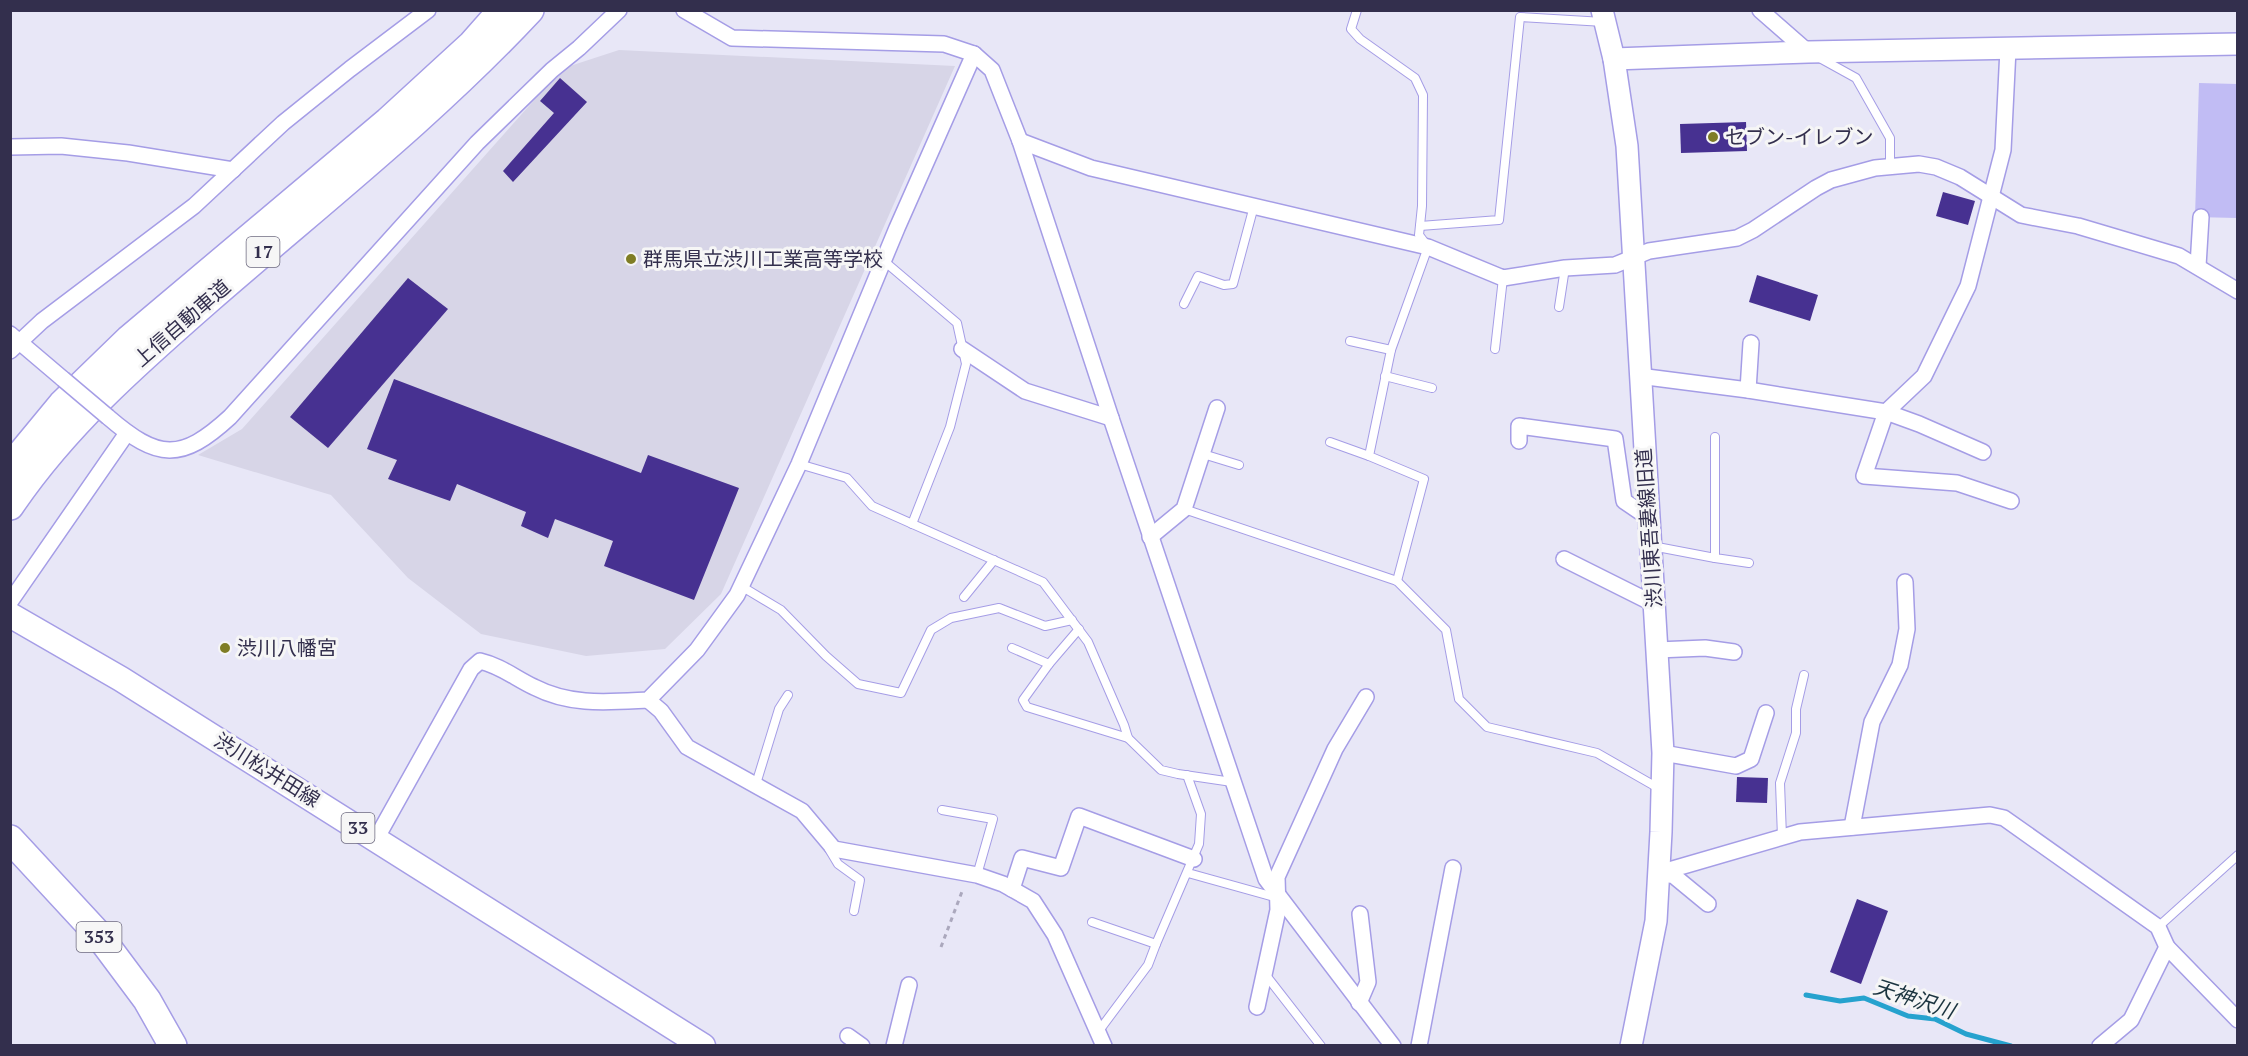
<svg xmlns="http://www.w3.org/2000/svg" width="2248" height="1056" viewBox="0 0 2248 1056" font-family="'PT Serif','Noto Sans JP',serif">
	<rect width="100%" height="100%" fill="#e8e7f7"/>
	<path fill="#d7d5e7" d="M619,50L955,66L721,594L665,649L586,656L481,634L408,578L331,495L198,455L242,429L544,89L570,66Z"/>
	<path fill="#c1bcf4" d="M2199,83L2237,84V218L2195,217Z"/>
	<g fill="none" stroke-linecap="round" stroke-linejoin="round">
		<path stroke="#26a2ce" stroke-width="5" d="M1806,995L1840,1001L1864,998L1908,1016L1935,1019L1966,1034L2011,1046"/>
	</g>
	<g fill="#473191">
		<path d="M560,78L587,102L513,182L503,171L554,113L540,101Z"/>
		<path d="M1746,122L1747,151L1681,153L1680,124Z"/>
		<path d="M1943,192L1975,201L1968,225L1936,216Z"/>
		<path d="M1757,275L1818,295L1810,321L1749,302Z"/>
		<path d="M408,278L448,309L328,448L290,417Z"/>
		<path d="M394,379L641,473L648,455L739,488L694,600L604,566L613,541L555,519L548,538L521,526L526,512L457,484L450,501L388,479L397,460L367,449Z"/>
		<path d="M1737,777L1768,778L1767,803L1736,802Z"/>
		<path d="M1857,899L1888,911L1861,984L1830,972Z"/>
	</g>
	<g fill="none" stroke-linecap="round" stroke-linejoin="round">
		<defs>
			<g id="lane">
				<path d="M1357,10L1351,29L1360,39L1415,78L1423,95L1422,206L1419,235L1428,247L1391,350L1369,456L1424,479L1397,581"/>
				<path d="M1818,57L1856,78L1890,138V166"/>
				<path d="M1420,226L1499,220L1520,17L1604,22"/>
				<path d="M884,261L957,323L966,364L950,427L912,524"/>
				<path d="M1184,304L1198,276L1224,285L1233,284L1254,206"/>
				<path d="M1559,307L1565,268"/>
				<path d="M1350,341L1391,350"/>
				<path d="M1495,349L1503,278"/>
				<path d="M1385,376L1432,388"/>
				<path d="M1715,437V558L1749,563"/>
				<path d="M1330,442L1369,456"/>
				<path d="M1203,454L1239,465"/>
				<path d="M799,464L847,478L872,506L1043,582L1088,642L1124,725L1128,738L1161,770L1178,774L1232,782"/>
				<path d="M1184,509L1397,581L1446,630L1459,699L1487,727L1597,753L1660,789"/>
				<path d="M1652,546L1715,558"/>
				<path d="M741,586L781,610L826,656L858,684L901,693L931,630L951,618L999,608L1045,626L1072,620"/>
				<path d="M964,597L994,560"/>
				<path d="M1079,629L1049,664L1023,700L1027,707L1128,738"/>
				<path d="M1012,648L1049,664"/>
				<path d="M756,784L779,709L788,695"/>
				<path d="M942,810L993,819L977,875"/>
				<path d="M1782,837L1780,783L1796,733V709L1804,675"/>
				<path d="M829,849L838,864L860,880L854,911"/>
				<path d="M1188,873L1278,898"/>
				<path d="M1092,922L1156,944"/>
				<path d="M2158,927L2238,855"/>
				<path d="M1265,974L1321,1046"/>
				<path d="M1098,1032L1148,965L1156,944L1199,844L1201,814L1187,775"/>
			</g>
			<g id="street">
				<path d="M684,10L732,38L944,44L974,54L992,70L1020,141L1111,418L1266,879L1393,1046"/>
				<path d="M1760,10L1808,52"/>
				<path d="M2008,49L2003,150L1968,286L1924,376L1886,412L1864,476L1957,483L2011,501"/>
				<path d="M1020,141L1091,168L1428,247L1503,278L1565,268L1615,265L1649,251L1737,238L1753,230L1816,188L1831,180L1875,168L1919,164L1936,167L1960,177L2021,215L2078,226L2179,256L2238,291"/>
				<path d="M10,147L61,146L128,153L233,170"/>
				<path d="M2198,266L2201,217"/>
				<path d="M10,334L63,379"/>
				<path d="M962,349L1025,391L1111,418"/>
				<path d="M10,351L42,321L194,206L283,123L350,69L428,10"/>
				<path d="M1639,376L1748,390L1886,412L1919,424L1983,452"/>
				<path d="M1748,390L1751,343"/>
				<path d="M108,417C158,460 181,462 230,417L477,143L552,70L579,48L619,10"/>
				<path d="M1519,441V426L1615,439L1624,501L1649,518"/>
				<path d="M1150,537L1184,509L1217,408"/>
				<path d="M1564,559L1654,604"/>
				<path d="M10,602L127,433"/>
				<path d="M1657,650L1705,648L1734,652"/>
				<path d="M648,700L661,711L687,747L802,811L834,849L977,875L1003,884L1033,901L1055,935L1104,1046"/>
				<path d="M1663,753L1736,766L1751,759L1766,713"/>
				<path d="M1852,827L1872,722L1900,665L1907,629L1905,582"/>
				<path d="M376,839L471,669L480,661C501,666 515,678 534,687C571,706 608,702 648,700L697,650L737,595L799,464L897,228L974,54"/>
				<path d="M1659,873L1800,832L1990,815L2004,818L2158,927L2167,947"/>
				<path d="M1659,873L1674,876L1708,904"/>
				<path d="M1012,889L1022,858L1061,868L1079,816L1194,859"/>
				<path d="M1359,1003L1368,982L1360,914"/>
				<path d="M1257,1007L1278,910L1277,877L1335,749L1366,697"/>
				<path d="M848,1036L862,1046"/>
				<path d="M894,1046L909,985"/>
				<path d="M1419,1046L1453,868"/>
				<path d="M2100,1046L2131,1020L2167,947L2238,1020"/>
			</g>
			<g id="secondary">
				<path d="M1602,10L1614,59L1627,146L1663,753L1661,832L1656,921L1631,1046"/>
				<path d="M1614,59L1808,52L2238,44"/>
			</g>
			<path id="primary" d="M10,615L121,679L703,1046"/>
			<g id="highway">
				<path d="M10,467L62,404L129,339L388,121L472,44L502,10"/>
				<path d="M10,506C64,426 136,363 208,300C317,205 431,116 530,10"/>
				<path d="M10,839L97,933L147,1000L173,1046"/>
			</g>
		</defs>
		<use href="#lane" stroke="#a59de6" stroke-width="10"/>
		<use href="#street" stroke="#a59de6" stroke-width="18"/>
		<use href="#secondary" stroke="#a59de6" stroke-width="24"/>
		<use href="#primary" stroke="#a59de6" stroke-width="27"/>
		<use href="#highway" stroke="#a59de6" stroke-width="30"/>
		<path stroke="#aba8bd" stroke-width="3" stroke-dasharray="4.5 4.5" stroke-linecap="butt" d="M941,947L963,889"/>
		<use href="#lane" stroke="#fff" stroke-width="8"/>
		<use href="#street" stroke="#fff" stroke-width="15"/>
		<use href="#secondary" stroke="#fff" stroke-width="21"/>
		<use href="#primary" stroke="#fff" stroke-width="24"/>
		<use href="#highway" stroke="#fff" stroke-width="27"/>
		<defs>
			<path id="street-bridge" d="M63,379L108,417"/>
		</defs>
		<use href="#street-bridge" stroke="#a59de6" stroke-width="18" stroke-linecap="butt"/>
		<use href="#street-bridge" stroke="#fff" stroke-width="15"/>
	</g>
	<g fill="#7f7d25" stroke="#f6f6f6" stroke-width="2">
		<circle cx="1713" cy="137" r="6"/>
		<circle cx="631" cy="259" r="6"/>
		<circle cx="225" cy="648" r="6"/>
	</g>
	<g text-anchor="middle" stroke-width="6" stroke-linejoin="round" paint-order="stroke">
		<g fill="#f6f6f6" stroke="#6e6b80" stroke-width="1.5">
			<rect x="246.5" y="237" width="33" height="30" rx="4.5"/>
			<rect x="341.5" y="813" width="33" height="30" rx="4.5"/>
			<rect x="76.5" y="922" width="45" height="30" rx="4.5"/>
		</g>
		<g font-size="18" font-weight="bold" fill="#332f4d">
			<text x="263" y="258">17</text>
			<text x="358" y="834">33</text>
			<text x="99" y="943">353</text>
		</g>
		<g font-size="20" fill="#332f4d" stroke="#f6f6f6" text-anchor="start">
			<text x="1725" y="144">セブン-イレブン</text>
			<text x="643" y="266">群馬県立渋川工業高等学校</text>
			<text x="237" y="655">渋川八幡宮</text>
		</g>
		<g font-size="20" fill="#332f4d" stroke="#f6f6f6">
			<text transform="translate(182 323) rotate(-41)" y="7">上信自動車道</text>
			<text transform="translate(1649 528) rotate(-94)" y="7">渋川東吾妻線旧道</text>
			<text transform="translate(267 770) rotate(32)" y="7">渋川松井田線</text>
		</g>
		<g font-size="21" font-style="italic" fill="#1b343f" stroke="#f6f6f6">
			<text transform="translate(1914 999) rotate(18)" y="7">天神沢川</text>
		</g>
	</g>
	<rect width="2248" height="1056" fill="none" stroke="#332f4d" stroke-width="24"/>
</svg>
